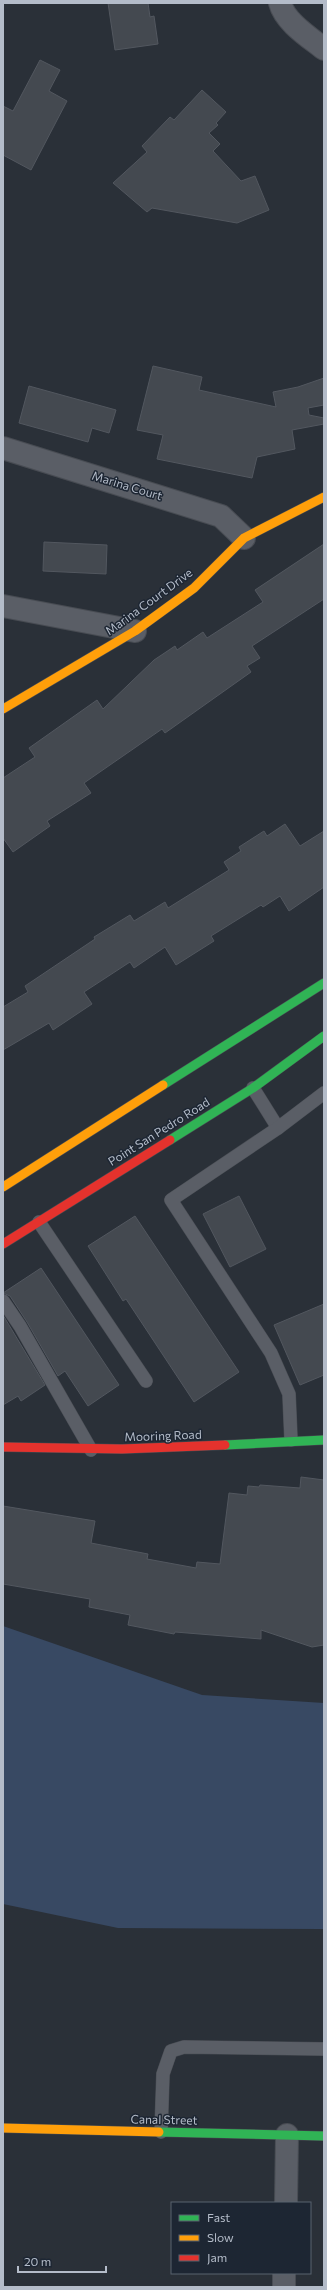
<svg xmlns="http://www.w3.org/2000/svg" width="327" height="2290" viewBox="0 0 327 2290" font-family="Commissioner,sans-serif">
	<rect width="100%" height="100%" fill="#2a3038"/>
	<path fill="#384963" d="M3,1626L202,1695L324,1703V1929L118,1928L3,1904Z"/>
	<g fill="#444950" stroke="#52575f">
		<path d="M108,3H148L150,17L154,16L158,44L115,50Z"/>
		<path d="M40,60L60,70L49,91L67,101L31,170L3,155V106L13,111Z"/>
		<path d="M202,90L226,112L216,123L218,125L209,133L220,144L213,151L241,181L255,176L269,210L237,223L152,208L147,212L113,183L147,152L142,146L170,117L174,120Z"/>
		<path d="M153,366L202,377L199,390L276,407L273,392L298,387L324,378V405L308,408L309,415L324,418V424L292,430L295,449L257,457L252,478L157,459L163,435L137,430Z"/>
		<path d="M29,386L116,410L109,433L92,428L88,442L19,423Z"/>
		<path d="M44,542L107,545L106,574L43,571Z"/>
		<path d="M324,544V599L252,646L260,658L247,666L251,672L165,733L162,729L84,783L91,793L47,821L50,826L13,852L3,838V778L35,757L29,748L97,700L103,709L154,660L175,646L177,650L203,632L207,638L263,602L255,590Z"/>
		<path d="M285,824L300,846L324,831V887L289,911L280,896L263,907L261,905L211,936L214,941L176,965L165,947L134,968L130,962L84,992L92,1004L53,1030L49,1023L3,1050V1007L28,992L25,986L95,939L94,937L130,915L134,921L165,902L168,908L229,870L224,862L241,851L239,847L264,831L267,836Z"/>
		<path d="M239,1196L266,1249L230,1267L203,1214Z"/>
		<path d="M135,1216L239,1372L194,1402L126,1299L123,1301L88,1246Z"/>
		<path d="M41,1268L119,1385L88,1406L65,1371L58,1376L27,1322L10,1296L3,1293Z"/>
		<path d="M324,1304V1375L300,1385L274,1325Z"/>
		<path d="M3,1315L45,1385L21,1401L18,1396L3,1405Z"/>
		<path d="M301,1477L324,1480V1645L312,1647L261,1630V1639L175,1632L174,1634L128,1625L130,1615L89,1607L90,1599L3,1584V1506L95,1521L91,1543L148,1554L147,1559L196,1568L197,1562L220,1564L229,1493L247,1495L248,1486L259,1487L260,1485L300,1488Z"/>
	</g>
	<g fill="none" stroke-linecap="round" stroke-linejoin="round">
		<defs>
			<g id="lane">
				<path d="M253,1088L278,1128"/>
				<path d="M39,1222L146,1381"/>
				<path d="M3,1301L20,1326L91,1450"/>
				<path d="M291,1440L289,1394L271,1353L171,1200L278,1128L324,1093"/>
				<path d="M161,2132L163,2074L171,2051L184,2047L324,2049"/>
			</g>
			<g id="street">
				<path d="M280,3C285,22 309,37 324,49"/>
				<path d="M3,448L221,516L244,538"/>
				<path d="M3,606L135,631"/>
				<path d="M286,2203L287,2135"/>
				<path d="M284,2287V2273"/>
			</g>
			<g id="fast">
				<path d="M163,1085L324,983"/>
				<path d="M170,1140L253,1088L324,1036"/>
				<path d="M225,1445L324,1440"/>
				<path d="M159,2132L324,2136"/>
			</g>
			<g id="slow">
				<path d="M3,709L135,631L194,588L244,538L324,497"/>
				<path d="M3,1187L163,1085"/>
				<path d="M3,2128L159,2132"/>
			</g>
			<g id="jam">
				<path d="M3,1244L170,1140"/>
				<path d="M3,1447L122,1449L225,1445"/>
			</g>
		</defs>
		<use href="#lane" stroke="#484c53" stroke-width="14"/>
		<use href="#street" stroke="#484c53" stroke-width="24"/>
		<use href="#fast" stroke="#484c53" stroke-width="10"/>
		<use href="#slow" stroke="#484c53" stroke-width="10"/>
		<use href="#jam" stroke="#484c53" stroke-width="10"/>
		<use href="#lane" stroke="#5a5e66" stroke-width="13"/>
		<use href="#street" stroke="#5a5e66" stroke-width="22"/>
		<use href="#fast" stroke="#30b455" stroke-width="9"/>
		<use href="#slow" stroke="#ff9f0a" stroke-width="9"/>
		<use href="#jam" stroke="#e5322d" stroke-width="9"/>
	</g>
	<g text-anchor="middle" stroke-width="3" stroke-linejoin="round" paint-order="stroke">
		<g font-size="12" fill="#b4bcc9" stroke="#1d2633">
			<text transform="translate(127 486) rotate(17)" y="4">Marina Court</text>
			<text transform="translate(149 602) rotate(-36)" y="4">Marina Court Drive</text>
			<text transform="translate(159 1132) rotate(-32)" y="4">Point San Pedro Road</text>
			<text transform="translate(163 1436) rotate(-2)" y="4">Mooring Road</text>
			<text transform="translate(164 2120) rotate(1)" y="4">Canal Street</text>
		</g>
	</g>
	<rect width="327" height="2290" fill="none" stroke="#b4bcc9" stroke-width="8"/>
	<rect x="171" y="2202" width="140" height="72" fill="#1d2633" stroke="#59626f"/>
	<rect x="179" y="2215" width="20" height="6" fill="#30b455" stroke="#59626f"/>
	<text x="207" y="2222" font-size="12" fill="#b4bcc9">Fast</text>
	<rect x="179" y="2235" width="20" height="6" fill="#ff9f0a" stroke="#59626f"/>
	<text x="207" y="2242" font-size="12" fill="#b4bcc9">Slow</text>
	<rect x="179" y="2255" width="20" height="6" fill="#e5322d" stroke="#59626f"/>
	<text x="207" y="2262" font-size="12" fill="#b4bcc9">Jam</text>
	<path d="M18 2266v6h88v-6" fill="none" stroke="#b4bcc9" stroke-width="2"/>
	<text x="24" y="2266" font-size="12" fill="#b4bcc9" stroke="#1d2633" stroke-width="3" paint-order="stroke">20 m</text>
</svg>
